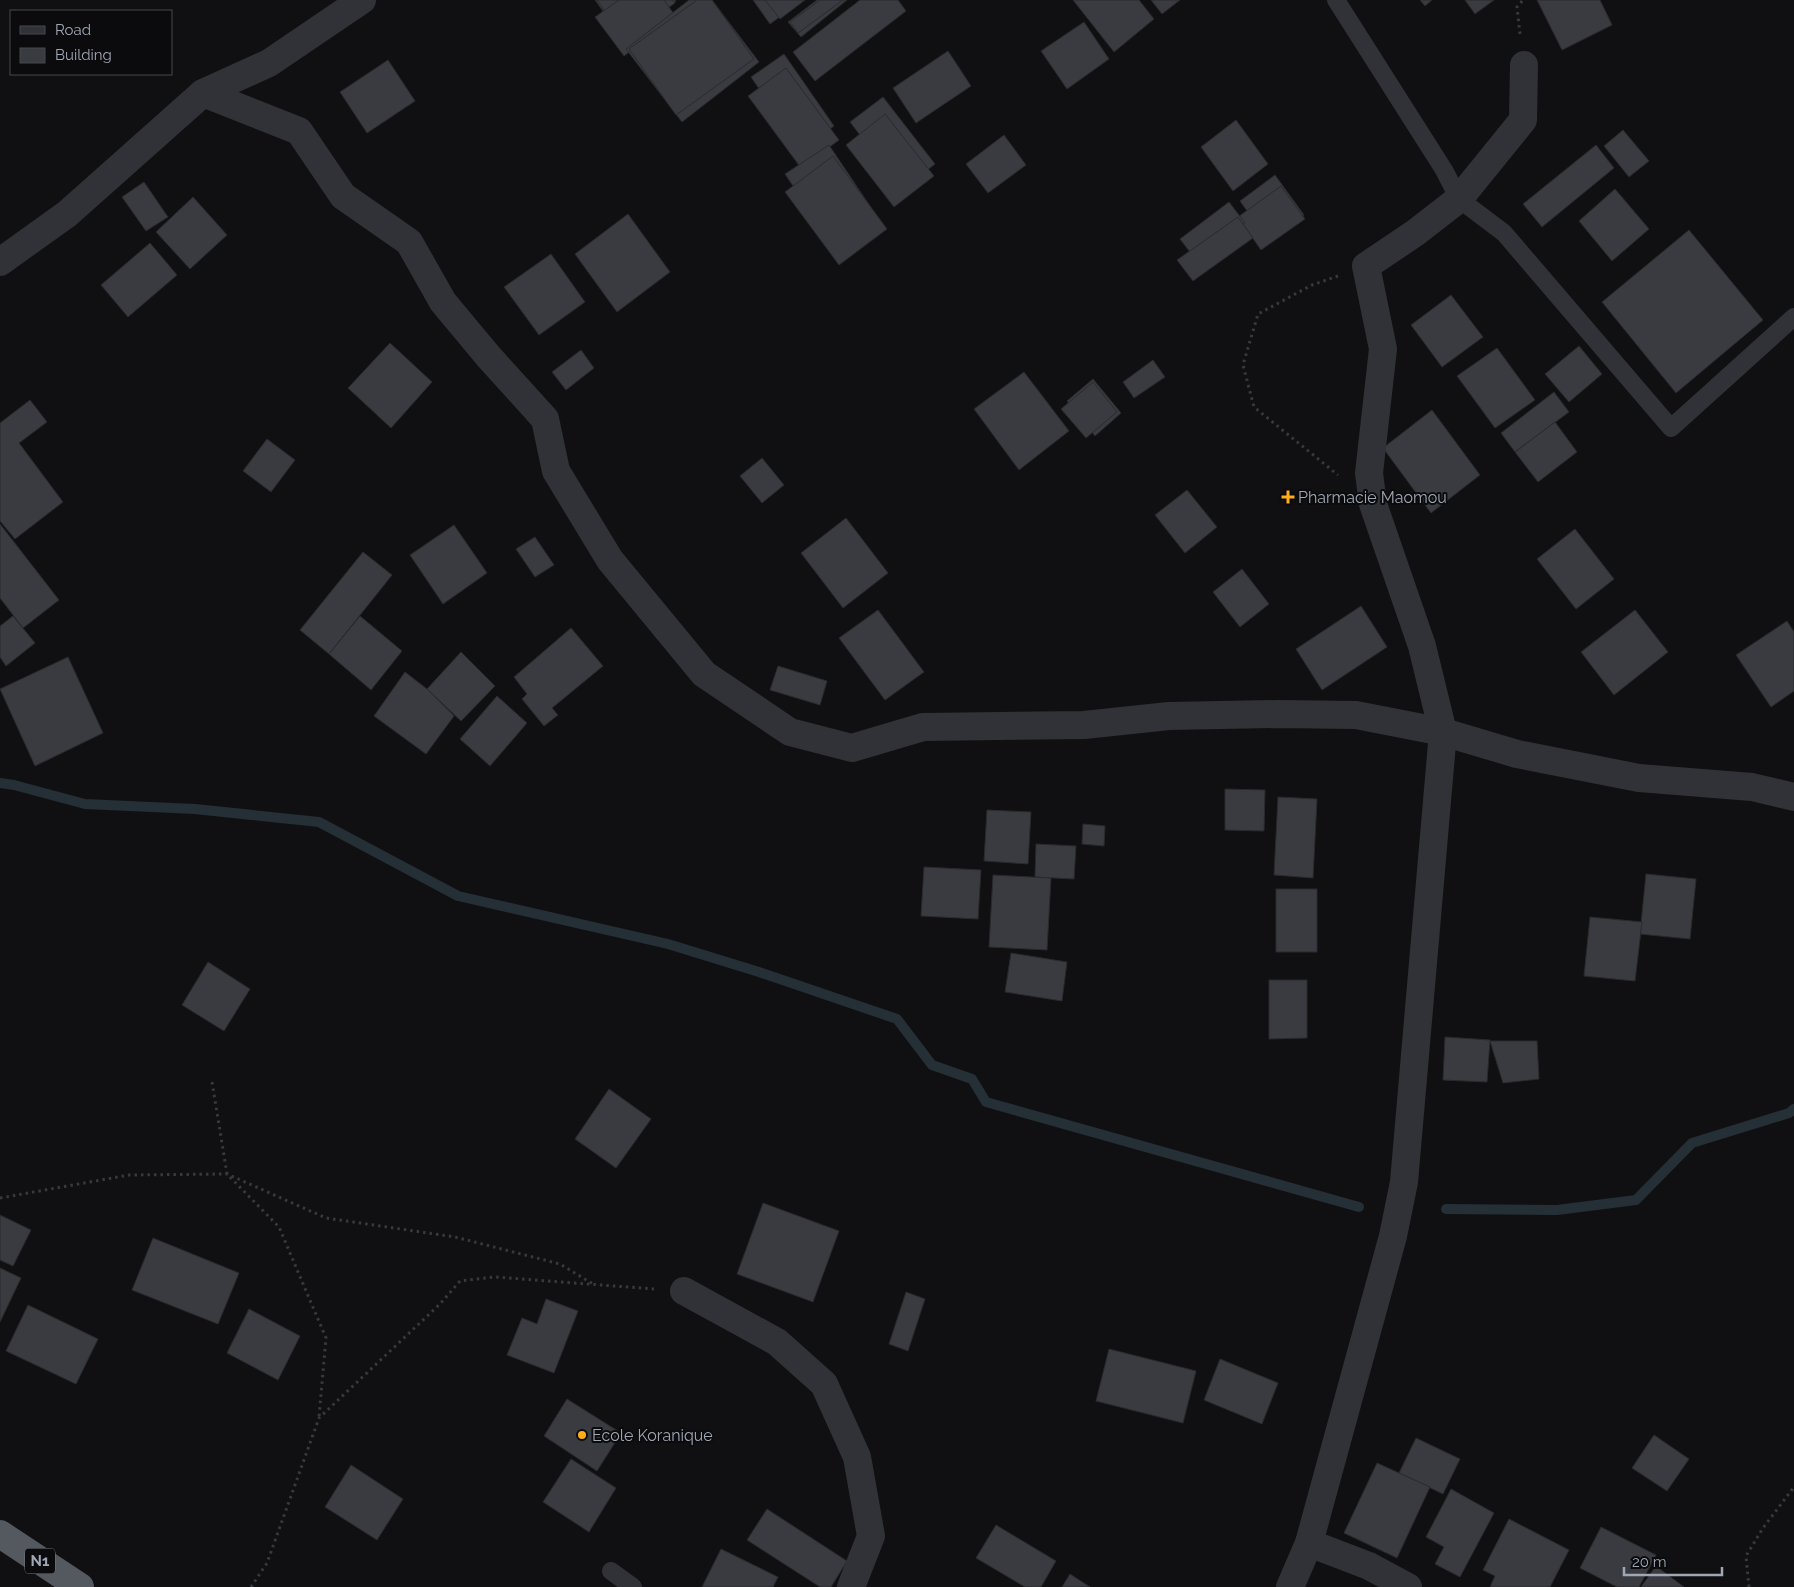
<svg xmlns="http://www.w3.org/2000/svg" width="1794" height="1587" viewBox="0 0 1794 1587" font-family="Raleway,sans-serif">
	<rect width="100%" height="100%" fill="#101012"/>
	<g fill="none" stroke-linecap="round" stroke-linejoin="round">
		<g stroke="#252f36" stroke-width="10">
			<path d="M0,783L14,785L85,804L195,809L319,822L458,896L668,944L759,972L897,1019L932,1065L972,1079L986,1102L1359,1207"/>
			<path d="M1446,1209L1557,1210L1636,1200L1692,1143L1789,1113L1794,1109"/>
		</g>
	</g>
	<g fill="#393b40" stroke="#2a2a2e">
		<path d="M595,0H675L676,1L623,39Z"/>
		<path d="M597,0H673L675,3L624,39Z"/>
		<path d="M619,0H664L676,17L624,56L595,17Z"/>
		<path d="M689,0H712L759,62L682,122L626,49Z"/>
		<path d="M697,0H712L754,59L676,115L629,49Z"/>
		<path d="M753,0H803L770,24Z"/>
		<path d="M765,0H805L780,19Z"/>
		<path d="M817,0H847L801,37L788,22Z"/>
		<path d="M820,0H843L798,33L790,22Z"/>
		<path d="M860,0H898L906,11L815,81L793,52Z"/>
		<path d="M1073,0H1139L1154,19L1114,52Z"/>
		<path d="M1151,0H1180L1162,14Z"/>
		<path d="M1420,0H1432L1425,6Z"/>
		<path d="M1465,0H1494L1475,14Z"/>
		<path d="M1537,0H1600L1612,25L1562,50Z"/>
		<path d="M1084,22L1109,59L1067,89L1041,51Z"/>
		<path d="M948,51L971,86L916,123L893,88Z"/>
		<path d="M784,54L834,126L801,150L751,77Z"/>
		<path d="M388,60L415,101L367,133L340,92Z"/>
		<path d="M786,68L839,140L801,168L748,96Z"/>
		<path d="M883,97L935,164L902,190L850,122Z"/>
		<path d="M885,114L934,176L894,207L846,145Z"/>
		<path d="M1236,120L1268,164L1233,191L1201,147Z"/>
		<path d="M1623,130L1649,161L1629,177L1604,146Z"/>
		<path d="M1004,135L1026,165L988,193L966,164Z"/>
		<path d="M829,145L880,221L836,250L785,174Z"/>
		<path d="M1596,145L1614,168L1542,227L1523,204Z"/>
		<path d="M833,156L887,229L839,265L785,192Z"/>
		<path d="M1275,175L1304,215L1268,240L1240,201Z"/>
		<path d="M144,182L168,217L146,231L122,197Z"/>
		<path d="M1281,186L1305,219L1261,250L1238,217Z"/>
		<path d="M1615,189L1649,229L1612,261L1579,221Z"/>
		<path d="M193,197L227,235L190,269L156,232Z"/>
		<path d="M1229,202L1245,223L1196,260L1180,239Z"/>
		<path d="M628,214L670,272L617,312L575,254Z"/>
		<path d="M1238,217L1253,238L1193,281L1177,260Z"/>
		<path d="M1689,230L1763,320L1676,393L1602,302Z"/>
		<path d="M150,243L177,275L128,317L101,285Z"/>
		<path d="M551,254L585,302L539,335L504,287Z"/>
		<path d="M1451,295L1483,337L1442,367L1411,325Z"/>
		<path d="M390,343L432,382L391,428L348,388Z"/>
		<path d="M1579,346L1602,374L1569,402L1545,374Z"/>
		<path d="M1497,348L1535,400L1495,428L1457,376Z"/>
		<path d="M581,350L594,368L566,390L552,372Z"/>
		<path d="M1153,360L1165,377L1134,398L1123,382Z"/>
		<path d="M1024,372L1069,431L1019,470L974,409Z"/>
		<path d="M1093,379L1121,413L1095,436L1067,401Z"/>
		<path d="M1093,382L1117,412L1086,438L1061,409Z"/>
		<path d="M1554,392L1569,412L1515,452L1501,433Z"/>
		<path d="M30,400L47,422L19,443L63,502L15,539L0,521V423Z"/>
		<path d="M1432,410L1480,475L1431,513L1383,448Z"/>
		<path d="M1555,422L1577,452L1538,482L1515,452Z"/>
		<path d="M267,439L295,460L271,492L243,471Z"/>
		<path d="M762,458L784,485L762,503L740,476Z"/>
		<path d="M1187,490L1217,527L1185,553L1155,515Z"/>
		<path d="M846,518L888,573L843,608L801,553Z"/>
		<path d="M0,524L59,600L23,628L0,598Z"/>
		<path d="M454,525L487,573L443,604L410,555Z"/>
		<path d="M1575,529L1614,579L1576,609L1537,559Z"/>
		<path d="M535,537L554,565L535,577L516,549Z"/>
		<path d="M363,552L392,575L329,654L300,630Z"/>
		<path d="M1242,569L1269,604L1240,627L1213,592Z"/>
		<path d="M1361,606L1387,647L1322,690L1296,649Z"/>
		<path d="M878,610L924,672L885,700L839,638Z"/>
		<path d="M1635,610L1668,652L1614,695L1581,652Z"/>
		<path d="M13,616L35,643L6,666L0,657V626Z"/>
		<path d="M360,616L402,651L371,690L329,654Z"/>
		<path d="M1787,621L1794,632V691L1771,707L1736,655Z"/>
		<path d="M571,628L603,666L552,708L558,715L544,726L522,699L527,694L514,677Z"/>
		<path d="M461,652L495,686L461,721L427,689Z"/>
		<path d="M68,657L103,733L35,766L0,689Z"/>
		<path d="M778,666L827,681L820,705L770,690Z"/>
		<path d="M405,672L427,689L454,716L426,754L374,716Z"/>
		<path d="M497,696L527,723L490,766L460,739Z"/>
		<path d="M1225,789L1265,790L1264,831L1225,830Z"/>
		<path d="M1278,797L1317,799L1313,878L1274,875Z"/>
		<path d="M987,810L1031,812L1028,864L984,861Z"/>
		<path d="M1083,824L1105,826L1104,846L1082,844Z"/>
		<path d="M1036,844L1076,846L1074,879L1035,877Z"/>
		<path d="M924,867L981,870L978,919L921,916Z"/>
		<path d="M1646,874L1696,879L1690,939L1640,934Z"/>
		<path d="M993,875L1051,878L1047,950L989,947Z"/>
		<rect x="1276" y="889" width="41" height="63"/>
		<path d="M1590,917L1642,922L1635,981L1584,976Z"/>
		<path d="M1011,953L1067,962L1062,1001L1005,992Z"/>
		<path d="M208,962L250,989L224,1031L182,1005Z"/>
		<path d="M1269,980H1307V1038L1269,1039Z"/>
		<path d="M1445,1037L1490,1040L1487,1082L1443,1080Z"/>
		<path d="M1490,1041H1537L1539,1079L1503,1083Z"/>
		<path d="M609,1089L651,1119L616,1168L575,1139Z"/>
		<path d="M763,1203L839,1231L813,1302L737,1274Z"/>
		<path d="M0,1215L31,1230L13,1266L0,1260Z"/>
		<path d="M153,1238L239,1273L218,1324L132,1290Z"/>
		<path d="M0,1268L21,1278L0,1322Z"/>
		<path d="M906,1292L925,1299L908,1351L889,1344Z"/>
		<path d="M546,1299L578,1311L554,1373L507,1355L522,1318L537,1324Z"/>
		<path d="M28,1305L98,1339L76,1384L6,1351Z"/>
		<path d="M249,1309L300,1336L278,1380L227,1353Z"/>
		<path d="M1109,1349L1196,1371L1183,1423L1096,1401Z"/>
		<path d="M1220,1359L1278,1383L1262,1424L1204,1400Z"/>
		<path d="M567,1399L621,1433L597,1471L544,1436Z"/>
		<path d="M1654,1435L1689,1459L1667,1491L1632,1468Z"/>
		<path d="M1416,1438L1460,1459L1443,1494L1399,1473Z"/>
		<path d="M571,1459L616,1488L589,1532L543,1502Z"/>
		<path d="M1377,1463L1430,1487L1397,1558L1344,1533Z"/>
		<path d="M351,1465L403,1499L377,1540L325,1507Z"/>
		<path d="M1451,1489L1494,1513L1460,1577L1435,1564L1444,1547L1426,1537Z"/>
		<path d="M767,1509L847,1561L831,1587H820L747,1540Z"/>
		<path d="M1509,1519L1569,1550L1550,1587H1490L1495,1576L1483,1570Z"/>
		<path d="M996,1525L1056,1561L1041,1587H1025L976,1558Z"/>
		<path d="M1601,1527L1656,1555L1639,1587H1617L1580,1568Z"/>
		<path d="M721,1549L778,1577L773,1587H702Z"/>
		<path d="M1656,1566L1684,1587H1641Z"/>
		<path d="M1070,1574L1090,1587H1062Z"/>
	</g>
	<g fill="none" stroke-linecap="round" stroke-linejoin="round">
		<g stroke="#36393e" stroke-width="3" stroke-dasharray="2.5 4" stroke-linecap="butt">
			<path d="M1520,34L1517,7L1523,0"/>
			<path d="M1338,276L1312,285L1258,314L1243,365L1254,407L1338,475"/>
			<path d="M212,1082L227,1174L279,1227L326,1338L319,1417"/>
			<path d="M0,1198L129,1175L227,1174L326,1218L455,1237L560,1264L593,1284"/>
			<path d="M251,1587L267,1563L319,1418L440,1304L460,1281L495,1277L654,1289"/>
			<path d="M1749,1587L1746,1556L1763,1528L1794,1487"/>
		</g>
		<g stroke="#313237" stroke-width="18">
			<path d="M1336,0L1444,170L1459,199L1504,233L1671,428L1794,317"/>
			<path d="M611,1571L633,1587"/>
		</g>
		<g stroke="#313237" stroke-width="28">
			<path d="M203,93L299,131L343,196L409,242L443,302L488,356L545,419L556,471L610,560L704,674L790,732L852,748L923,727L1084,725L1169,716L1278,714L1356,715L1443,732L1517,754L1639,778L1752,787L1794,797"/>
			<path d="M0,262L67,214L203,93L269,63L362,0"/>
			<path d="M684,1291L777,1342L824,1384L857,1457L871,1536L851,1587"/>
			<path d="M1309,1543L1369,1566L1408,1587"/>
			<path d="M1290,1587L1309,1543L1393,1236L1404,1182L1443,732L1422,646L1373,504L1369,473L1383,349L1366,266L1415,233L1459,199L1523,120L1524,65"/>
		</g>
		<path stroke="#54585f" stroke-width="28" d="M0,1534L80,1587"/>
	</g>
	<g fill="#ffad1b" stroke="#0b0b0d" stroke-width="2">
		<path d="M1285.5 489.5h5v5h5v5h-5v5h-5v-5h-5v-5h5z"/>
		<circle cx="582" cy="1435" r="5"/>
	</g>
	<g text-anchor="middle" stroke-width="4" stroke-linejoin="round" paint-order="stroke">
		<rect fill="#0b0b0d" stroke="#737882" stroke-width="1" x="25" y="1548.5" width="30" height="25" rx="4"/>
		<g font-size="15" font-weight="bold" fill="#9fa6b4">
			<text x="40" y="1566">N1</text>
		</g>
		<g font-size="16" fill="#9fa6b4" stroke="#0b0b0d" text-anchor="start">
			<text x="1298" y="503">Pharmacie Maomou</text>
			<text x="592" y="1441">Ecole Koranique</text>
		</g>
	</g>
	<rect x="10" y="10" width="162" height="65" fill="#0b0b0d" stroke="#464950"/>
	<rect x="20" y="26" width="25" height="8" fill="#313237" stroke="#464950"/>
	<text x="55" y="35" font-size="15" fill="#9fa6b4">Road</text>
	<rect x="20" y="48" width="25" height="15" fill="#393b40" stroke="#464950"/>
	<text x="55" y="60" font-size="15" fill="#9fa6b4">Building</text>
	<path d="M1624 1567v8h98v-8" fill="none" stroke="#9fa6b4" stroke-width="2.5"/>
	<text x="1632" y="1567" font-size="15" fill="#9fa6b4" stroke="#0b0b0d" stroke-width="4" paint-order="stroke">20 m</text>
</svg>
